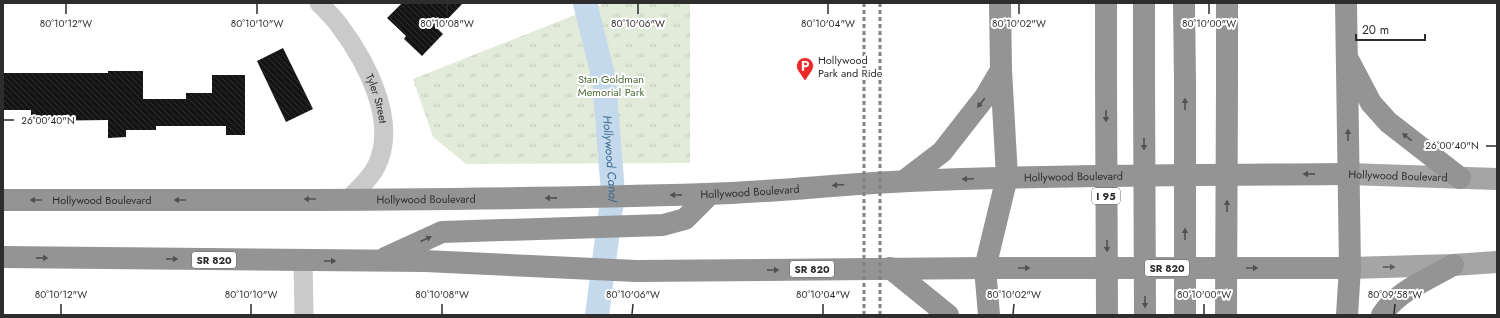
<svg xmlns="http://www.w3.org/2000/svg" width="1500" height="318" viewBox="0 0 1500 318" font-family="Jost,sans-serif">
	<defs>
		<pattern id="park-tufts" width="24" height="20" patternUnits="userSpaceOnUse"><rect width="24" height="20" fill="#e2ebd9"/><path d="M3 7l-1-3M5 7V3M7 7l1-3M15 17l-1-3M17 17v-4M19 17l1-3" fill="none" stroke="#c2cabb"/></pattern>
		<pattern id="building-back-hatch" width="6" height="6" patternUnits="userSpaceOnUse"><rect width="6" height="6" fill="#141414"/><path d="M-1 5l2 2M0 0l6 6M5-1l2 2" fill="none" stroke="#2e2e2e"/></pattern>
	</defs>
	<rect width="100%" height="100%" fill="#fff"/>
	<path fill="url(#park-tufts)" d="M605,3H690V163L466,164L433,137L413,79Z"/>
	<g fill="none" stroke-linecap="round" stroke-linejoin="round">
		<path stroke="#c4daec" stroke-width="24" id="s1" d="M585,3L604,79L613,193L597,315"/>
	</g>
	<g fill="url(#building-back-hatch)">
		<path d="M402,3H463L438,29L443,34L422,56L404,39L406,36L387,18Z"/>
		<path d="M283,48L313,109L286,122L257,61Z"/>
		<path d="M108,71H143V99H186V93H212V75H245V135H226V126H156V130H126V137L108,138V120L31,121V110H3V73H108Z"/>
	</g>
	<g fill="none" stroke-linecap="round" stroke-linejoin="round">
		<g stroke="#cacaca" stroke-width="19">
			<path id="s2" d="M319,3C326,10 333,17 339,25C366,61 399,122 376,167C370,179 358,189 349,199"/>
			<path d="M303,260L304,315"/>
		</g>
		<g stroke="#a5a5a5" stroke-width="22">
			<path id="s3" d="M1348,174L1497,179"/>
			<path d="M1350,268L1453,265L1497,262"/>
		</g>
		<g stroke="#949494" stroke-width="22">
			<path d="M1184,3L1185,82"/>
			<path d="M1227,3V86"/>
			<path d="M1346,3L1350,268L1347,315"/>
			<path d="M1349,61L1371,103L1388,122L1460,178"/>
			<path d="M1106,77V3"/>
			<path d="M1144,77V3"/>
			<path d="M904,181L942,152L985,97L1001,70"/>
			<path id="s4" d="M3,200C237,200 472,201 706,194C774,192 841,184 909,181C1055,175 1201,175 1348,174"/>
			<path d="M3,257L425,261L636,271L985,268H1350"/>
			<path d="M385,258L442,232L663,225L685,219L710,194"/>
			<path d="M890,268L948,315"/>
			<path d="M989,315L985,268L1007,177L1001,70L1000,3"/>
			<path d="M1382,315C1397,291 1429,279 1453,265"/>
		</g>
		<g stroke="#828282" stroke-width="3" stroke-dasharray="4 3" stroke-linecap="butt">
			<path d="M864,3V315"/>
			<path d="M880,3V315"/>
		</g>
		<g stroke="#949494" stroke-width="22">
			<path d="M1106,77L1107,315"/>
			<path d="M1144,77L1145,315"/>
			<path d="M1185,82V315"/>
			<path d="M1226,315L1227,86"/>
		</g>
	</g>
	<defs><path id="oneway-solid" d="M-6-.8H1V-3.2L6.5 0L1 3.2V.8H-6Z"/></defs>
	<g fill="#515151">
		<use href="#oneway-solid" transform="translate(981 103) rotate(128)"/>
		<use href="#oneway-solid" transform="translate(1185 104) rotate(-90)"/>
		<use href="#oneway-solid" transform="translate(1106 116) rotate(90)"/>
		<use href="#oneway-solid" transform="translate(1348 135) rotate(-91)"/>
		<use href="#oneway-solid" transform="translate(1407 137) rotate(-142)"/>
		<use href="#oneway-solid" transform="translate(1144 144) rotate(90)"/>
		<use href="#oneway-solid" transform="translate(1309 174) rotate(179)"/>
		<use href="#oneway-solid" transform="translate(968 179) rotate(178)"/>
		<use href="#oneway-solid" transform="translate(838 185) rotate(176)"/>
		<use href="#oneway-solid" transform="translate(676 195) rotate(179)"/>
		<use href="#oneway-solid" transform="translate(551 198) rotate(179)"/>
		<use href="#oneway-solid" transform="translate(310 199) rotate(180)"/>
		<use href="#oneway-solid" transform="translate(36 200) rotate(180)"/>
		<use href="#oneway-solid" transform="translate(180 200) rotate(180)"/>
		<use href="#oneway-solid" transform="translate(1227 206) rotate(-90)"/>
		<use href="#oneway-solid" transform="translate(1185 234) rotate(-90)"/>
		<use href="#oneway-solid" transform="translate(426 239) rotate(-25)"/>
		<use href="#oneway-solid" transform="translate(1107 246) rotate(90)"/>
		<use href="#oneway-solid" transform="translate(42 258) rotate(1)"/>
		<use href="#oneway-solid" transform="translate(172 259) rotate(1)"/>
		<use href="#oneway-solid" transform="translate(330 261)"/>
		<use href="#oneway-solid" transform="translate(1024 268)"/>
		<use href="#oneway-solid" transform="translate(1252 268)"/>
		<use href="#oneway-solid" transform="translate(773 270) rotate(-1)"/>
		<use href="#oneway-solid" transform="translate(1145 302) rotate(90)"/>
	</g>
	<use fill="#5d5d5d" href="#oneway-solid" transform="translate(1389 267) rotate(-1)"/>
	<path fill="none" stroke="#2d2d2d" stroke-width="1.5" d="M66,14V4M257,14V4M447,14V4M638,14V4M828,14V4M1019,14V4M1209,14V4M4,120H14M1486,146H1496M61,314V304M251,314V304M442,314V304M632,314L633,304M823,314V304M1013,314L1014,304M1204,314V304M1394,314L1395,304"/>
	<defs>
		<symbol id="parking-pin" viewBox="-11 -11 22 30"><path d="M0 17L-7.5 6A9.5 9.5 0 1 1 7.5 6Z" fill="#ec2729" stroke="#fff"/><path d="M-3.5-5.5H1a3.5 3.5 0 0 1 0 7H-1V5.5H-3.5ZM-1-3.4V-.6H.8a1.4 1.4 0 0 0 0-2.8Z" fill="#fff"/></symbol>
	</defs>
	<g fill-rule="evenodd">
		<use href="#parking-pin" x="795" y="56" width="20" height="27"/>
	</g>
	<g text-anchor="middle" stroke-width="4" stroke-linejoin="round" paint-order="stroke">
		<g fill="#fff" stroke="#6c6c6c" stroke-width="1">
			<rect x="1092" y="188" width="28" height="16" rx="3"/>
			<rect x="192" y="252" width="44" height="16" rx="3"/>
			<rect x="1145" y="260" width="44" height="16" rx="3"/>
			<rect x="790" y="261" width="44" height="16" rx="3"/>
		</g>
		<g font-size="10" font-weight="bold" fill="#2d2d2d">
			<text x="1106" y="200">I 95</text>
			<text x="214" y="264">SR 820</text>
			<text x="1167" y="272">SR 820</text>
			<text x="812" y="273">SR 820</text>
		</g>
		<g font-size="11" fill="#2d2d2d" stroke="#fff" text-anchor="start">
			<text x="818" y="64">Hollywood<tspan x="818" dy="13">Park and Ride</tspan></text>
		</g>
		<g font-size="11" fill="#4d6a39" stroke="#fff">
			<text x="611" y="83">Stan Goldman<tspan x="611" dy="13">Memorial Park</tspan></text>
		</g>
		<g font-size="11" fill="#2d2d2d" stroke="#fff">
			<text dy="4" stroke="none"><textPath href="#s2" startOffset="113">Tyler Street</textPath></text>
			<text dy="4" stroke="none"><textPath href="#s3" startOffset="50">Hollywood Boulevard</textPath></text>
			<text dy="4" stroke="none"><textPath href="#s4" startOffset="1071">Hollywood Boulevard</textPath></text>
			<text dy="4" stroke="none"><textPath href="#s4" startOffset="747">Hollywood Boulevard</textPath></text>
			<text dy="4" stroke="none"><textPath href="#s4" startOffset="423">Hollywood Boulevard</textPath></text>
			<text dy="4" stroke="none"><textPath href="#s4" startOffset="99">Hollywood Boulevard</textPath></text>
		</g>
		<g font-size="12" font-style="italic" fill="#386991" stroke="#fff">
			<text dy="4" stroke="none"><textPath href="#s1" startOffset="158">Hollywood Canal</textPath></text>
		</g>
	</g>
	<g font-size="10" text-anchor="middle" fill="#2d2d2d" stroke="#fff" stroke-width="4" stroke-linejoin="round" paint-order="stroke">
		<text x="66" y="27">80°10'12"W</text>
		<text x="257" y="27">80°10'10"W</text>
		<text x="447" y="27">80°10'08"W</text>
		<text x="638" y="27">80°10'06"W</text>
		<text x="828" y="27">80°10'04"W</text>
		<text x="1019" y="27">80°10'02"W</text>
		<text x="1209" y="27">80°10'00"W</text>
		<text x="48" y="124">26°00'40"N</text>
		<text x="1452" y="149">26°00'40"N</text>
		<text x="61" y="298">80°10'12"W</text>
		<text x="251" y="298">80°10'10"W</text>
		<text x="442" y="298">80°10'08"W</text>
		<text x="633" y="298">80°10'06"W</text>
		<text x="823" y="298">80°10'04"W</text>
		<text x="1014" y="298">80°10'02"W</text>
		<text x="1204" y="298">80°10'00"W</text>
		<text x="1395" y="298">80°09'58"W</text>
	</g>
	<rect width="1500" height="318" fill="none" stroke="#2d2d2d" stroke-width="8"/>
	<path d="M1356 34v6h69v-6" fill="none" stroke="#2d2d2d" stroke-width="2"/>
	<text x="1362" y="34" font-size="12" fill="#2d2d2d" stroke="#ffffff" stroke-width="3" paint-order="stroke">20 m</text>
</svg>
